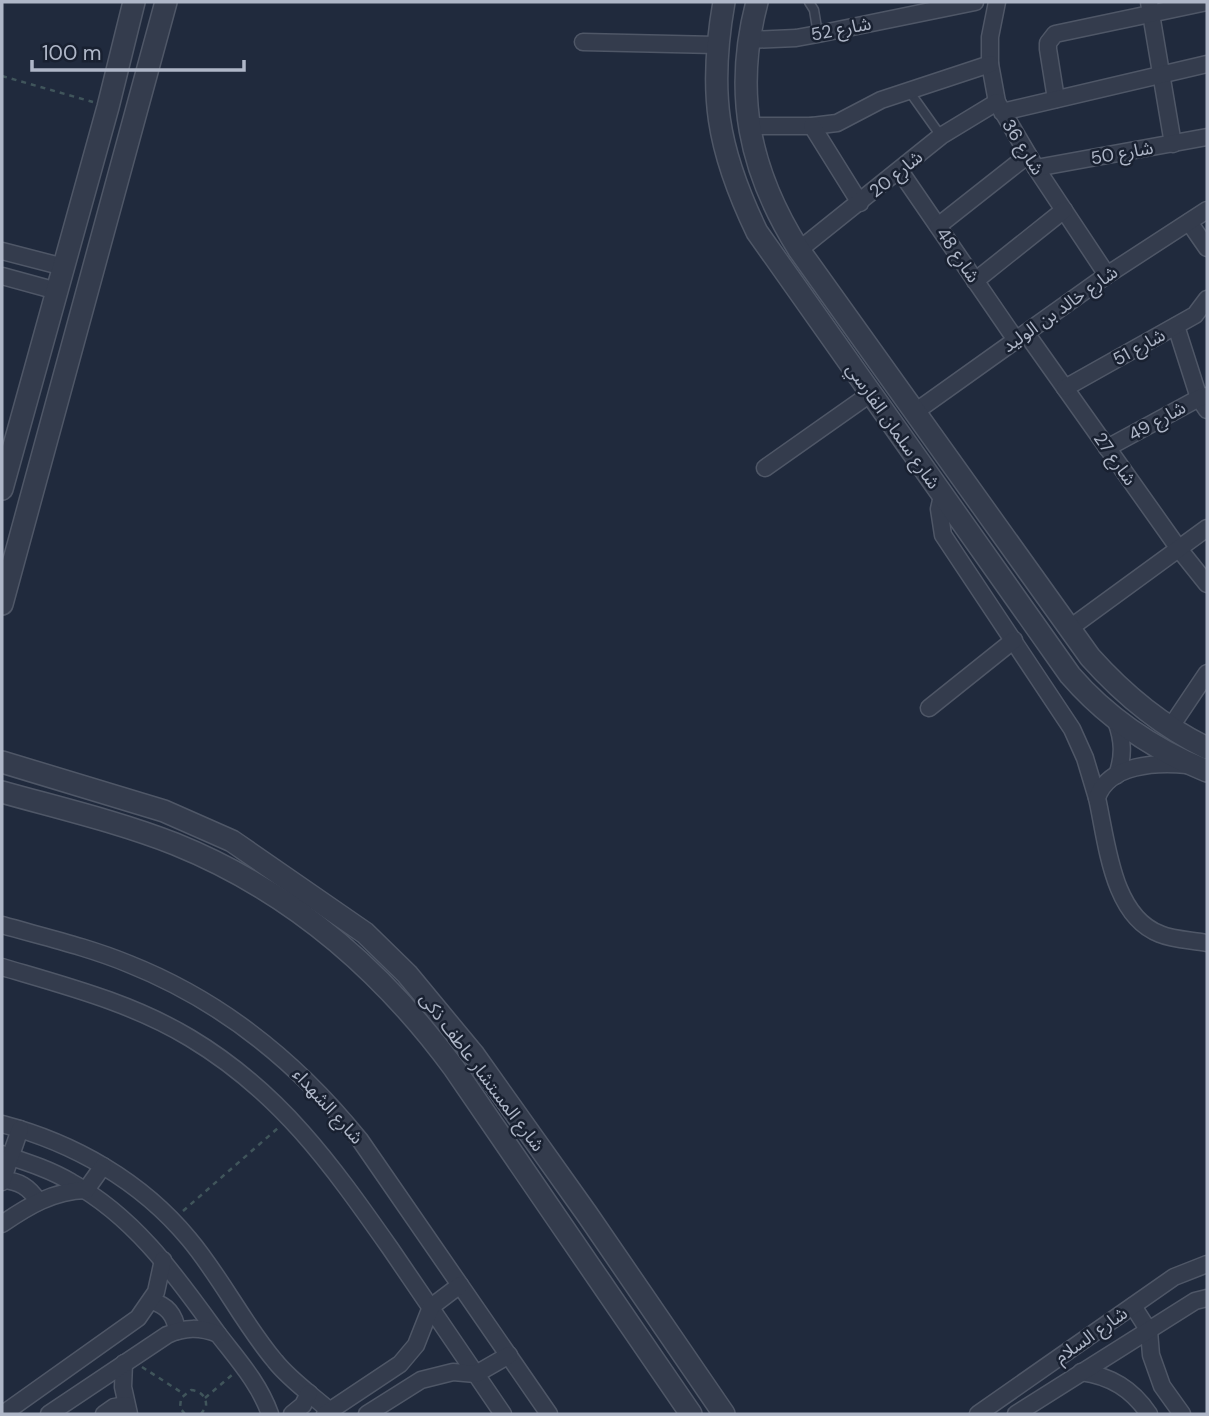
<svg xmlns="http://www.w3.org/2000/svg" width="1209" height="1416" viewBox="0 0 1209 1416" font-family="'DM Sans','Noto Sans Arabic',sans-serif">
	<rect width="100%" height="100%" fill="#202a3d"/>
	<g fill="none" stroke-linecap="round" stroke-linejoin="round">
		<defs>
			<g id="service">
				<path d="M809,2L814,10L818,34"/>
				<path d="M909,91L941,136"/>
			</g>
			<g id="minor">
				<path d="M997,2L990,37V64L997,102L1036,168L1107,275"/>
				<path d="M1149,2L1173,144"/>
				<path d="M748,40L796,38L818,34L975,2"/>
				<path d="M583,42L716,45"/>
				<path d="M1056,99L1048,49V43L1055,34L1207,2"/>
				<path d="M1002,112L1207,64"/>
				<path d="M749,126H812L837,123L881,100L990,64"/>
				<path d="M812,126L860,203"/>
				<path d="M1036,168L1207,137"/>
				<path d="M900,171L1016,340"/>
				<path d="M1189,222L1207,248"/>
				<path d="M938,226L1028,155"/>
				<path d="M799,250L941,136L997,102"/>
				<path d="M2,251L64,267"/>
				<path d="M2,276L57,291"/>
				<path d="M975,281L1064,210"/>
				<path d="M1176,326L1199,398L1207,410"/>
				<path d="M1026,333L1179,549L1207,584"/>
				<path d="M1065,388L1195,315L1207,299"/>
				<path d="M915,412L1107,275L1207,210"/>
				<path d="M1107,448L1199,398L1207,396"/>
				<path d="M765,468L870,394"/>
				<path d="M942,496L939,509L943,535L1072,729L1085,758L1097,798"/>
				<path d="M1070,628L1207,528"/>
				<path d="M929,708L1014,640"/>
				<path d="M1116,721C1123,740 1124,756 1117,775"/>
				<path d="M1170,728L1207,673"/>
				<path d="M1187,765C1157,762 1108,764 1097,798C1107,842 1112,916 1160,934C1174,940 1192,940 1207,943"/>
				<path d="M2,925C44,937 88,947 129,964C222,1001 298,1063 360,1140L549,1414"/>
				<path d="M2,967C66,986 132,1003 190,1038C280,1092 331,1164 390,1248C428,1303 465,1359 503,1414"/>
				<path d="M2,1124C74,1143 141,1181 189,1239C221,1277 243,1323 275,1361C290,1380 312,1395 330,1411"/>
				<path d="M2,1154C26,1162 49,1169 71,1182C135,1217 176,1276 218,1334C238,1360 259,1383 270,1414"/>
				<path d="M3,1180C19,1181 29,1187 38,1201"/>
				<path d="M2,1182L20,1129"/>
				<path d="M2,1224C28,1206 53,1191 86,1190L103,1166"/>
				<path d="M151,1301C167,1305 175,1315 177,1331"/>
				<path d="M1133,1306L1149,1331L1151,1355L1162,1386L1182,1414"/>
				<path d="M124,1363L123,1387L129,1414"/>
				<path d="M1081,1372C1111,1376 1132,1389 1149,1414"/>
				<path d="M3,1414L138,1318L156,1292L163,1260"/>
				<path d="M49,1414L167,1335C185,1327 200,1327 218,1334"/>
				<path d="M104,1414L114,1407L126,1405"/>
				<path d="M292,1414L303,1405L309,1393"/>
				<path d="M325,1414L400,1364L416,1345L431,1307L460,1285"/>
				<path d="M367,1414L421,1380L453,1372L476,1374L509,1355"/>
				<path d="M978,1414L1174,1277L1207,1264"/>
				<path d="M1016,1414L1195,1301L1207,1298"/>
			</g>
			<g id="tertiary">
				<path d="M724,2C708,93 717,149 757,232L1070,675C1108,719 1153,749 1207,771"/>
				<path d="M757,2C733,93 749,171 799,250L1090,657C1124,695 1161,726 1207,748"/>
				<path d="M2,489L108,107L134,2"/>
				<path d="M2,604L166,2"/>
				<path d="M2,762L164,811L232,841L365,933L407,974L474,1055L587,1214L724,1414"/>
				<path d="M2,792C59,808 119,822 175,844C289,890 382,970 454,1068L691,1414"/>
			</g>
		</defs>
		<use href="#service" stroke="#4f5767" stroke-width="11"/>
		<use href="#minor" stroke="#4f5767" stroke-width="19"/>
		<use href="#tertiary" stroke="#4f5767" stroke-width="24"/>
		<g stroke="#40555b" stroke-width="2.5" stroke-dasharray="5 5" stroke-linecap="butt">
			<path d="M2,76L93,102"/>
			<path d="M183,1211L278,1128"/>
			<path d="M142,1367L184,1394"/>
			<path d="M205,1398L232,1375"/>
			<path d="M185,1414L180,1408L181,1398L191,1390C201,1391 207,1397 206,1407L201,1414"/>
		</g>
		<use href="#service" stroke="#343c4d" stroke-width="8"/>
		<use href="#minor" stroke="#343c4d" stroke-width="16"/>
		<use href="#tertiary" stroke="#343c4d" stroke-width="21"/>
	</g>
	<g text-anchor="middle" stroke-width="5" stroke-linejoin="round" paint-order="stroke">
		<g font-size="18" fill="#afb7c8" stroke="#192131">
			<text transform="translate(841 29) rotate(-11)" y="6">شارع 52</text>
			<text transform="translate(1023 147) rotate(58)" y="6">شارع 36</text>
			<text transform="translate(1122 153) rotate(-10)" y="6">شارع 50</text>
			<text transform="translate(896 174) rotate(-39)" y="6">شارع 20</text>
			<text transform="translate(958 255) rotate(56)" y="6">شارع 48</text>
			<text transform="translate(1060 309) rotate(-35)" y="6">شارع خالد بن الوليد</text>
			<text transform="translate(1139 347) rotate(-29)" y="6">شارع 51</text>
			<text transform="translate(1157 421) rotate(-29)" y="6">شارع 49</text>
			<text transform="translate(893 426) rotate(55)" y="6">شارع سلمان الفارسي</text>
			<text transform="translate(1115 459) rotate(55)" y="6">شارع 27</text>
			<text transform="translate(482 1072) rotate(53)" y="6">شارع المستشار عاطف ذكى</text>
			<text transform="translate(328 1106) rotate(48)" y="6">شارع الشهداء</text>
			<text transform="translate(1091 1335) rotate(-35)" y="6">شارع السلام</text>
		</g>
	</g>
	<rect width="1209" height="1416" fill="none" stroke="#afb7c8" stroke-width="7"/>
	<path d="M32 60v10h212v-10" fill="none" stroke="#afb7c8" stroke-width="3.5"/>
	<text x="42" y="60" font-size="21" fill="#afb7c8" stroke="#192131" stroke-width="5" paint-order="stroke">100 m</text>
</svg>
